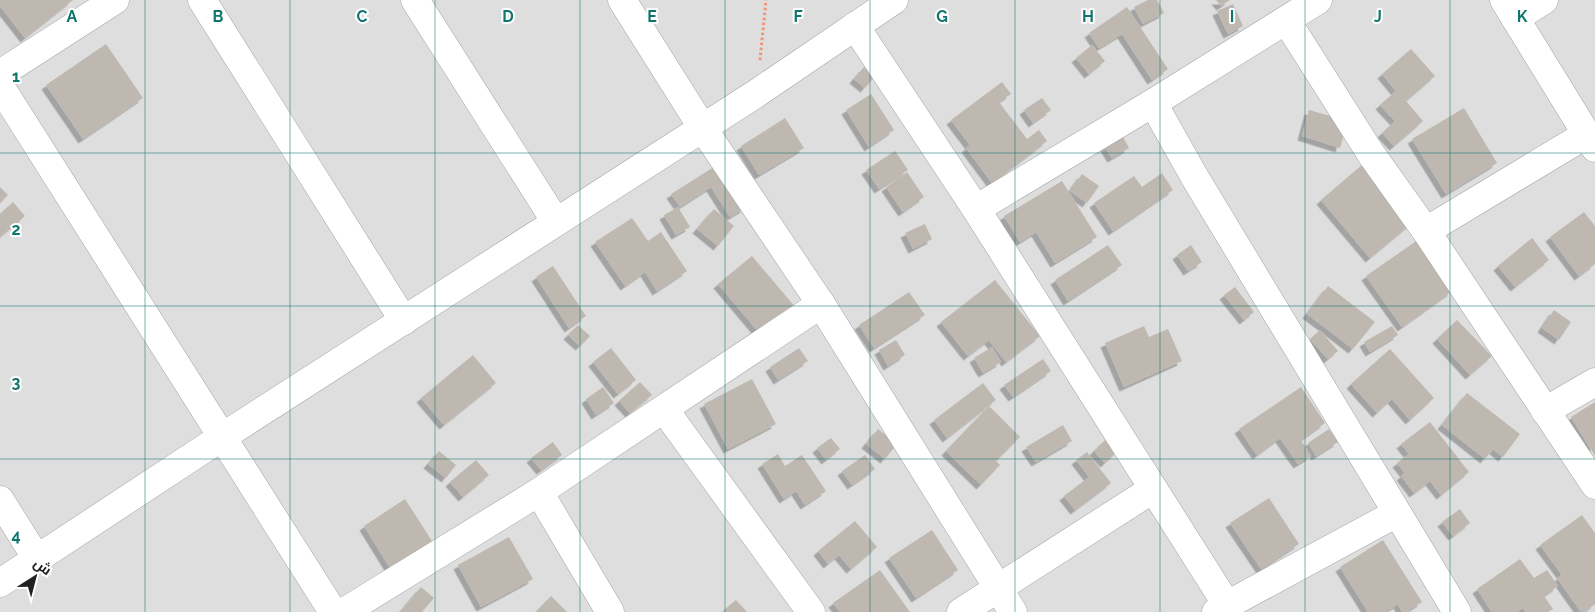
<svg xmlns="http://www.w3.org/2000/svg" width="1595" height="612" viewBox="0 0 1595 612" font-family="Raleway,Cairo,sans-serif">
	<defs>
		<filter id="shadow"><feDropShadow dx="-4.5" dy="4.5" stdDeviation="0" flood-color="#0004"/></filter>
	</defs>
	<rect width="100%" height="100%" fill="#f1efe8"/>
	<rect fill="#dfdede" x="0" y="0" width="1595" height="612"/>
	<g fill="#beb8b1" filter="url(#shadow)">
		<path d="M0,0H73L25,38L0,6Z"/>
		<path d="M1148,0H1157L1164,13L1143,24L1134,7Z"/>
		<path d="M1216,0H1230L1221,6Z"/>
		<path d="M1233,4L1243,26L1228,34L1217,11Z"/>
		<path d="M1127,7L1168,69L1152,80L1122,34L1099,48L1089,33Z"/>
		<path d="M106,44L143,98L83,139L46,85Z"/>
		<path d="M1092,45L1105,61L1089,74L1076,58Z"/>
		<path d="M1411,49L1435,76L1406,101L1423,121L1394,146L1382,133L1395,121L1380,105L1396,91L1382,74Z"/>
		<path d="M864,67L875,76L865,88L854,79Z"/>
		<path d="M1002,82L1011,94L999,102L1027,139L1039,130L1047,141L992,183L966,148L970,145L951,120Z"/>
		<path d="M871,94L894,130L869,147L846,110Z"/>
		<path d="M1042,98L1051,110L1033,123L1024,110Z"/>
		<path d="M1464,108L1497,163L1446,194L1412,139Z"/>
		<path d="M1309,110L1348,121L1340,148L1302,136Z"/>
		<path d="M785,118L804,148L759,175L741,146Z"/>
		<path d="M1123,137L1129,148L1112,158L1105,147Z"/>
		<path d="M895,151L908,170L879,189L866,170Z"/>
		<path d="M1369,159L1418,218L1370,258L1321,200Z"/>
		<path d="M717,165L745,208L730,217L711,187L680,207L671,194Z"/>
		<path d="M907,172L924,197L903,212L886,187Z"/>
		<path d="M1162,173L1173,190L1113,231L1094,203L1134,176L1142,187Z"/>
		<path d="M1082,174L1099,186L1087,203L1070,191Z"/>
		<path d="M1062,181L1097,237L1055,263L1036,232L1020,242L1004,216Z"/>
		<path d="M0,187L8,195L0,203Z"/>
		<path d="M13,202L25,216L0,237V214Z"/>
		<path d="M678,207L690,227L676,235L664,215Z"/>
		<path d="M714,209L734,226L718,246L697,229Z"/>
		<path d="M1584,212L1595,226V264L1579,276L1550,237Z"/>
		<path d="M632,218L648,241L661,232L687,271L657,291L645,272L625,286L595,242Z"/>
		<path d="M925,224L932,239L913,249L905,233Z"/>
		<path d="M1425,235L1452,291L1402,327L1366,276Z"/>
		<path d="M1532,238L1549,260L1515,287L1498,266Z"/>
		<path d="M1108,245L1122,265L1068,301L1055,280Z"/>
		<path d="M1191,245L1202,262L1188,271L1177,255Z"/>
		<path d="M752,256L796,308L762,336L718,284Z"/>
		<path d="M553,266L586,316L569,328L536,277Z"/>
		<path d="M995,280L1040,336L1006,362L989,340L968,356L941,322Z"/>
		<path d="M1328,286L1375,322L1353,349L1307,314Z"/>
		<path d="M1235,287L1254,312L1244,320L1224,295Z"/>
		<path d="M909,292L925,315L874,348L859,325Z"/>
		<path d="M1554,310L1571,322L1559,340L1542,328Z"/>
		<path d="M1457,320L1492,356L1470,375L1437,339Z"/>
		<path d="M578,325L590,336L580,346L568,335Z"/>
		<path d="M1144,326L1149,337L1168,329L1182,361L1124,387L1105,343Z"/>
		<path d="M1392,326L1398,335L1370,352L1364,342Z"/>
		<path d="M1320,330L1338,351L1328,359L1310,339Z"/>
		<path d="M896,340L905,355L888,366L879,350Z"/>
		<path d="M992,347L1001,362L983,373L974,358Z"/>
		<path d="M611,348L636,380L618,394L593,362Z"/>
		<path d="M799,348L808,361L778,380L770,367Z"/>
		<path d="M1390,349L1434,398L1410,420L1392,399L1377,413L1351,384Z"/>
		<path d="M473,355L496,383L444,425L421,398Z"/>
		<path d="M1043,359L1051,371L1013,397L1004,385Z"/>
		<path d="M752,379L776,424L728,449L704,404Z"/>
		<path d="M640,382L652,395L630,413L619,401Z"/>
		<path d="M983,383L996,400L947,438L934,420Z"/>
		<path d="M603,387L614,403L596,415L586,399Z"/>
		<path d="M1301,387L1325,423L1301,440L1311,456L1298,464L1280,438L1257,455L1239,429Z"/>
		<path d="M1467,393L1520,434L1503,457L1493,449L1485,459L1442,425Z"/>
		<path d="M1595,402V456L1571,417Z"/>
		<path d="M989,406L1020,437L996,461L1000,465L981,485L946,451Z"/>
		<path d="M1430,422L1469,472L1441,495L1430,481L1414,493L1401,476L1405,473L1397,463L1409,454L1401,444Z"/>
		<path d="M1063,425L1072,441L1036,462L1026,447Z"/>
		<path d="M878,429L897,444L885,459L866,444Z"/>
		<path d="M1329,429L1338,442L1316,456L1308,443Z"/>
		<path d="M831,438L840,449L826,460L817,448Z"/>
		<path d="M1105,440L1116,453L1105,463L1094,451Z"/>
		<path d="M553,442L562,455L541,470L531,458Z"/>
		<path d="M439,451L456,465L446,478L428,464Z"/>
		<path d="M1087,452L1111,483L1075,510L1064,496L1089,477L1076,460Z"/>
		<path d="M778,454L785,466L802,455L826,491L805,505L796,491L784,499L762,464Z"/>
		<path d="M865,455L875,469L852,485L842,471Z"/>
		<path d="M476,460L489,475L463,497L450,482Z"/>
		<path d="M1269,498L1299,544L1261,569L1230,523Z"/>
		<path d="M405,499L432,541L390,568L364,526Z"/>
		<path d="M1460,509L1470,523L1453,536L1442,522Z"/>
		<path d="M1582,515L1595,533V604L1585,612H1581L1557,578L1562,575L1540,545Z"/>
		<path d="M855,521L877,547L851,569L839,555L828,564L818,551Z"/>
		<path d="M932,530L958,570L916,598L889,558Z"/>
		<path d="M509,537L533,579L481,607L458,565Z"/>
		<path d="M1383,540L1422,602L1406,612H1402L1398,604L1385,612H1368L1340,567Z"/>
		<path d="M1520,559L1534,578L1547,570L1558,586L1544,596L1553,609L1548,612H1526L1523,608L1517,612H1492L1477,589Z"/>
		<path d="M880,570L910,612H840L833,603Z"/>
		<path d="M421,587L434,598L422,612H400Z"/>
		<path d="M551,596L567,612H536Z"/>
		<path d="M736,600L747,612H726L724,610Z"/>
	</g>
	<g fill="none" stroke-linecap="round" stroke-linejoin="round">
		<defs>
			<g id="minor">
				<path d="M202,0L404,321"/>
				<path d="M415,0L556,222"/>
				<path d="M622,0L702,127L821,304L1013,612"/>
				<path d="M1504,0L1595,148"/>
				<path d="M1515,18L1544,0"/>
				<path d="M1286,20L1371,154L1426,231L1587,134"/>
				<path d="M855,26L976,209L1227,605"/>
				<path d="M0,74L115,0"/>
				<path d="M0,86L333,612"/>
				<path d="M1153,103L1194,176L1457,612"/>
				<path d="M976,209L1153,103L1318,0"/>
				<path d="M1426,231L1595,485"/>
				<path d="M664,409L811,612"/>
				<path d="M1545,411L1595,382"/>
				<path d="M539,492L610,612"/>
				<path d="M0,500L37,559"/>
				<path d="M0,583L222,437L757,93L894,0"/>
				<path d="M344,612L539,492L821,304"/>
				<path d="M961,612L1153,489"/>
				<path d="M1216,612L1227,605L1397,513"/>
			</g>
		</defs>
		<use href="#minor" stroke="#a5a5a5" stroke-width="29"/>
		<path stroke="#f19378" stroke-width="3" stroke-dasharray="2.5 2.5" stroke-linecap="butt" d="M760,60L766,0"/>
		<use href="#minor" stroke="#fff" stroke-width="28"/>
	</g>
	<path fill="none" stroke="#0f766e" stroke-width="1" stroke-opacity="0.55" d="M145,0V612M290,0V612M435,0V612M580,0V612M725,0V612M870,0V612M1015,0V612M1160,0V612M1305,0V612M1450,0V612M0,153H1595M0,306H1595M0,459H1595"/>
	<g font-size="16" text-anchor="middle" font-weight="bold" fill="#0f766e" stroke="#fff" stroke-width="4" stroke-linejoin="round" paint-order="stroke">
		<text x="72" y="22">A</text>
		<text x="218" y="22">B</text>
		<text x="362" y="22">C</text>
		<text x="508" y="22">D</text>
		<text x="652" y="22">E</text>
		<text x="798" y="22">F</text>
		<text x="942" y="22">G</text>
		<text x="1088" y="22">H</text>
		<text x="1232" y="22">I</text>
		<text x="1378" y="22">J</text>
		<text x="1522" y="22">K</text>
		<text x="16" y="82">1</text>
		<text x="16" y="235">2</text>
		<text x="16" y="388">3</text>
		<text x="16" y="541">4</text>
	</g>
	<g transform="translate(35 577) rotate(36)" stroke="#ffffff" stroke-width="4" paint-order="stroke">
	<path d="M0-4L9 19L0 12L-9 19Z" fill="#212121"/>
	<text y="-8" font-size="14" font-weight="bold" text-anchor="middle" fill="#212121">ش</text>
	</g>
</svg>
